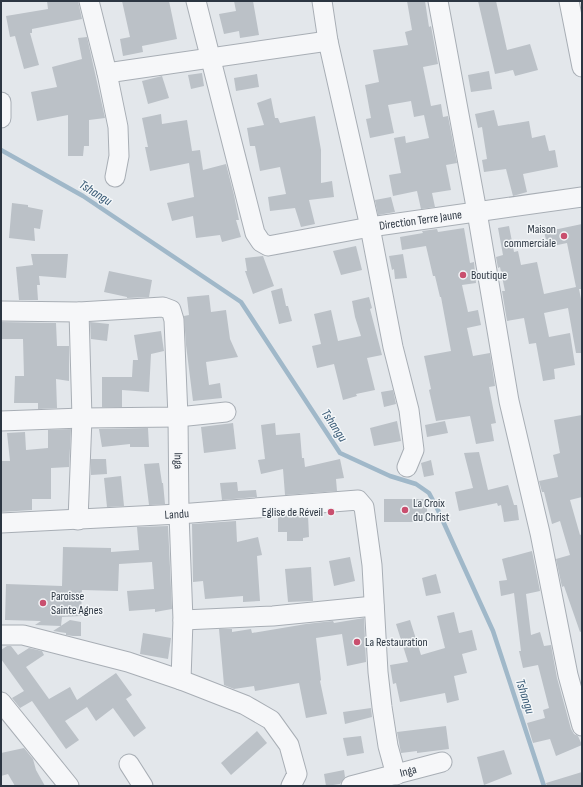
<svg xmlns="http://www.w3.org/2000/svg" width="583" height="787" viewBox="0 0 583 787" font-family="'Sofia Sans Condensed',sans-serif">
	<rect width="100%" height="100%" fill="#e3e7eb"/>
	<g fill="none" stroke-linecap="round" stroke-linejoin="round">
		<path stroke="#a0b8c9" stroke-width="4.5" d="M1,150L83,196L241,302L340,453L390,476L416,484L429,493L437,508L493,631L544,786"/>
	</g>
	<g fill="#bbc1c7">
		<path d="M47,1H78L82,19L32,29V33H30L39,65L24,69L15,36L10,37L6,16L48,9Z"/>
		<path d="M122,1H169L177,39L142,46L143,52L123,56L120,39L130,37Z"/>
		<path d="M234,1H253L259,35L240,38L239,31L224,34L219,14L236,11Z"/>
		<path d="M407,1H425L429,27L431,26L438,64L423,67L431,106L441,104L443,117L448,116L457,163L446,165L451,190L432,193L435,207L421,209L417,191L393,196L389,175L401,173L394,138L405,136L406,143L429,138L424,115L414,117L411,101L388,105L394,133L370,138L366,119L371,118L365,85L379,82L373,50L408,45L405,32L412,30Z"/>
		<path d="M478,1H496L507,50L530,44L538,70L515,76L513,70L495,74Z"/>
		<path d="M87,37L105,118L89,120V146H84L83,156H68V115L37,121L31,92L57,87L52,67L82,59L78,38Z"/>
		<path d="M489,71L492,89L471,92L468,75Z"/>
		<path d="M202,73L204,86L191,89L188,75Z"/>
		<path d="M257,74L259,87L236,91L234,78Z"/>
		<path d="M162,76L169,98L148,104L142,81Z"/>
		<path d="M271,98L275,118H278L280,123L315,116L321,150V183L332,181L334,197L309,200L315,224L301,227L295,208L270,211L268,197L286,194L280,167L260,171L255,146H250L247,128L264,125L257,103Z"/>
		<path d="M494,110L498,126L529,121L532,138L545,135L549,151L555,150L558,167L523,174L527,192L513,196L506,169L484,172L482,160L487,159L482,127L478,128L475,114Z"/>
		<path d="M161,114L162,124L187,120L192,151L200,150L203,170L226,164L234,195L239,220H236L241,237L222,242L220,235L196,238L193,216L172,221L167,203L194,197L189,163L150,171L145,147H148L142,118Z"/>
		<path d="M391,197L395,212L378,215L375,200Z"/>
		<path d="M12,203L28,205V207L43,210L40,229L34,228L35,241L9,238Z"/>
		<path d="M582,224V289H579L582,304V353H576L568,308L544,313L549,337L570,333L575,365L554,369L555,379L543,381L536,343L529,344L524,318L507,321L502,291H505L500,267L498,268L496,257L503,255L498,228L509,226L514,252L518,251L521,265L537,262L544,294L576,287L567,243L548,247L544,232Z"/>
		<path d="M464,228L470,263L474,262L476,283L462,285L468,312L478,310L481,325L467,328L473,356L490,353L495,386L489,387L496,423L491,424L494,441L476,444L470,416L436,421L429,390L431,389L424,356L451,351L441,297H440L435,276H433L426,246L402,250L400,237L423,233L422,231L437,229L438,232Z"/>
		<path d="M356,246L362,270L341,275L333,251Z"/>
		<path d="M31,254H68L66,278L39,276L40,285H37L38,300H19L16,267L33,265Z"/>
		<path d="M403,254L407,278L395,279L394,269L392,270L389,256Z"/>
		<path d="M263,256L274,286L253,294L245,271H247L245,258Z"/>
		<path d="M109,271L152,280L149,297L127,298V297L104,292Z"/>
		<path d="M282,288L286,306H288L292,321L279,324L271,291Z"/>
		<path d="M209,295L211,312L226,310L230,339L238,357L206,362L209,385L220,383L222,398L193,401L186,345L184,316L189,315L187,297Z"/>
		<path d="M369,297L372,308L370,309L382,355L367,358L375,390L356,394L357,396L343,400L334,364L317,368L312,346L321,344L314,314L331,310L338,341L361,336L355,317L352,301Z"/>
		<path d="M1,322L56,323L57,346H69V381L56,379L57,408L38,409V403H14L15,376H24L23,339H1Z"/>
		<path d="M90,322L109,324L107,341L91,339Z"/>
		<path d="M161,331L164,351L151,354L149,392L122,390V407H102V377H132L133,360H138L134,335Z"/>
		<path d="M393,390L396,404L384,407L381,392Z"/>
		<path d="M582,415V497L570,500L580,535L582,534V631L580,632L564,586L562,587L556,559L570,555L560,521L552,524L544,492H542L539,481L558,477L553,455L560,453L554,420Z"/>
		<path d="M397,421L401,441L374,446L370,428Z"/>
		<path d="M445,421L448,433L427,437L425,425Z"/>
		<path d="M233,423L236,449L204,453L201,427Z"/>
		<path d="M275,423L276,435L300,433L302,458H304L305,467L340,459L344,478L336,479L337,491L285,495L283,469L261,474L258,460L265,459L261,425Z"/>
		<path d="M148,428L149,447H130V444L102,447L99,429Z"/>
		<path d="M71,429L69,467L51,468V499H32V510L1,512V461H10L7,433L25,432L26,450L48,448V430Z"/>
		<path d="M479,452L488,490L508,485L514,505H517L519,520L504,522L501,505L498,506L497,503L459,511L455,492L473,488L464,453Z"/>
		<path d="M91,459H106L107,474L91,475Z"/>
		<path d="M431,460L434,475L424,477L421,463Z"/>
		<path d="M159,463L162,483H163L165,504L149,505L144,464Z"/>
		<path d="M121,476L124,506L107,507L104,478Z"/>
		<path d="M237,482L238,491L256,490L257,497L222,500L220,483Z"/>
		<rect x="384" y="499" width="43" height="23"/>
		<path d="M308,515L309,537L303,538V541H287V532H278V517Z"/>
		<path d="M236,521L237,542L258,537L262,555L257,556L260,601L243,602V596L205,599L203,581L193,582L192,524Z"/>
		<path d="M168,526L172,609L155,612V609L129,611L127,591L154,589L152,562L119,564L118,591L82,590L81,616L62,617L61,626L35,625L41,621L5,620L6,584L62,586L63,547L111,548V552L139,550L137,527Z"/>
		<path d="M532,551L540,591L526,594L531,635L540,632L544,646L551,645L557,678L571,729L574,734L578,736L582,745L556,756L550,739L533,743L527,723L545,718L543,710L549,708L538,665L523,668L519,651H521L514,593L501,596L499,581L507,580L502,559Z"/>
		<path d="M350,557L355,581L334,586L329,561Z"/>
		<path d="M311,567L313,601L288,602L285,569Z"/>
		<path d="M436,574L441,593L426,596L422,578Z"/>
		<path d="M454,612L459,633L472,630L477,650L462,654L467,673L454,676L459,700L447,703L445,693L400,702L396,683L393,684L390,665L408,662L396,624L410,620L421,655L445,648L437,616Z"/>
		<path d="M364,618L366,662L347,666L342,634L316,638L321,680L320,681L327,714L306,718L299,683L255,691L254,686L234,689L224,685L219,629H232V632L251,629L252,633L306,624L333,621L334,623Z"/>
		<path d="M70,620L81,622V636H73L66,635V633L53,631Z"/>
		<path d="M143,633L171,638L168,659L140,654Z"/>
		<path d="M7,646H11L18,655L29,648L42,651L44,655L26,667L49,699L70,687L77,700L116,673L132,695L126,699L146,728L134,737L113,708L96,721L87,707L65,721L79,740L66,749L32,701L20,708L12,698L24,691L1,659V650Z"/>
		<path d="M371,708L372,717L345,724L343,712Z"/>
		<path d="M446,726L449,749L417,753V751L401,753L397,732Z"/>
		<path d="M257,731L267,743L231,775L221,763Z"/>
		<path d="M361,736L364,753L347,756L343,738Z"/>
		<path d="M24,748L33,759L36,770L45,786H15L8,774L1,776V753Z"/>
		<path d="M504,750L512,774L484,785L477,757Z"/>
		<path d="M344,770L345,777L340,784L326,786L324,774Z"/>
		<path d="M582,772V786H547L546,783Z"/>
	</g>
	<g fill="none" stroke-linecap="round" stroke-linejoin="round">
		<defs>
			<g id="minor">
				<path d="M89,1L107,73L118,127L119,156L115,177"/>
				<path id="s1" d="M196,1L255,233L261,242L268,246L370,227L582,197"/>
				<path d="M322,1L328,41L370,227L393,347L409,410L414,450L407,467"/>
				<path d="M438,1L477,212L509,401L540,533L568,675L582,726"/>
				<path d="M569,1L582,67"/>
				<path d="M107,73L328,41"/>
				<path d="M1,102V118"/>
				<path id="s2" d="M1,311L79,312L163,307L171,310L174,320L178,417L179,514L183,620L181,680"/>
				<path d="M1,421L82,418L178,417L226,412"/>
				<path d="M78,520L82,418L79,312"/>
				<path id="s3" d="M1,523L179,514L358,500L364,507L372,565L378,672L382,707L388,746L396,775"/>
				<path d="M183,620L273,616L374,606"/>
				<path d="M1,635H23L128,662L181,680L245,705L271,720L289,745L297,774L291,786"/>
				<path d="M1,702L69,786"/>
				<path d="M129,764L143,786"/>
				<path id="s4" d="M351,786L442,762"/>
			</g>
		</defs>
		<use href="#minor" stroke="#a8aeb5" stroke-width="21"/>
		<use href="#minor" stroke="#f6f7f9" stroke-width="19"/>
	</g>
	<g fill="#c94f6e" stroke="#f3f6f8" stroke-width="1.5">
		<circle cx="564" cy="236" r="4"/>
		<circle cx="463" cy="275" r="4"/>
		<circle cx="405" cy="510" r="4"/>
		<circle cx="331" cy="512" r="4"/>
		<circle cx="43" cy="603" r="4"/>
		<circle cx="357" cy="642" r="4"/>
	</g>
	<g text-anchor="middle" stroke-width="3" stroke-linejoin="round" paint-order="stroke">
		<g font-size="12" fill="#2c3642" stroke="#f3f6f8">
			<text dy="4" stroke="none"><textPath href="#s1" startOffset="413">Direction Terre Jaune</textPath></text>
			<text dy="4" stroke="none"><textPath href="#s2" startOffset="322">Inga</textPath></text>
			<text dy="4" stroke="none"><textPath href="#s3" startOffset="176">Landu</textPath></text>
			<text dy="4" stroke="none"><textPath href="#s4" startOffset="59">Inga</textPath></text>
		</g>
		<g font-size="12" fill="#2c3642" stroke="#f3f6f8" text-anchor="start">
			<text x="556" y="233" text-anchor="end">Maison<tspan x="556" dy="14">commerciale</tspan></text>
			<text x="471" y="279">Boutique</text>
			<text x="413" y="507">La Croix<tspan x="413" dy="14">du Christ</tspan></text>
			<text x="323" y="516" text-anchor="end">Eglise de Réveil</text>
			<text x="51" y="600">Paroisse<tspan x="51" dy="14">Sainte Agnes</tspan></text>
			<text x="365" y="646">La Restauration</text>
		</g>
		<g font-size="13" font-style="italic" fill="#375975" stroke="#f3f6f8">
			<text transform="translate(96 192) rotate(32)" y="5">Tshangu</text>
			<text transform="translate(335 425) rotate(57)" y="5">Tshangu</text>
			<text transform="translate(526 696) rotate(72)" y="5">Tshangu</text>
		</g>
	</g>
	<rect width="583" height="787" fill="none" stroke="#2c3642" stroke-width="4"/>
</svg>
